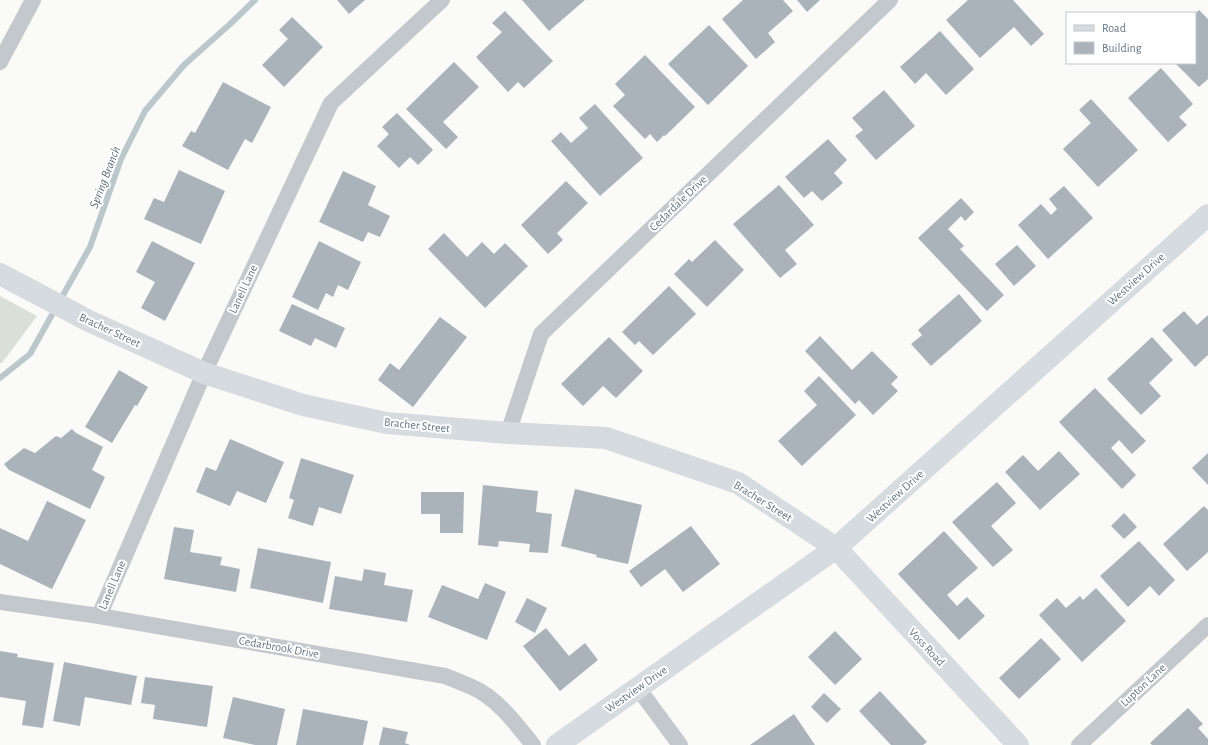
<svg xmlns="http://www.w3.org/2000/svg" width="1208" height="745" viewBox="0 0 1208 745" font-family="'Alegreya Sans',sans-serif">
	<rect width="100%" height="100%" fill="#fafaf8"/>
	<path fill="#dadfd7" d="M0,296L37,316L2,363H0Z"/>
	<g fill="none" stroke-linecap="round" stroke-linejoin="round">
		<path stroke="#bbc7cb" stroke-width="6" d="M0,378L30,354L90,247L121,159L145,111L184,65L229,25L255,0"/>
	</g>
	<g fill="#aab3b9">
		<path d="M337,0H365L349,14Z"/>
		<path d="M522,0H585L549,31Z"/>
		<path d="M743,0H783L793,11L768,33L775,42L756,59L722,19Z"/>
		<path d="M797,0H820L807,12Z"/>
		<path d="M968,0H1013L1044,34L1031,46L1014,27L980,58L946,20Z"/>
		<path d="M1199,10L1208,19V79L1199,87L1175,63H1195V14Z"/>
		<path d="M505,11L553,61L524,88L518,82L508,92L476,57L502,32L492,23Z"/>
		<path d="M292,17L323,47L284,87L262,65L288,39L279,30Z"/>
		<path d="M709,25L748,66L708,105L668,64Z"/>
		<path d="M940,31L974,69L946,95L926,73L915,84L900,67Z"/>
		<path d="M645,55L695,107L665,136L664,135L657,142L650,134L645,139L613,106L625,95L615,84Z"/>
		<path d="M454,62L479,87L443,122L458,137L446,149L406,109Z"/>
		<path d="M1161,68L1193,104L1179,117L1187,125L1168,142L1128,98Z"/>
		<path d="M223,82L271,107L252,143L245,139L228,170L182,146L191,131L195,133Z"/>
		<path d="M884,90L915,126L876,160L855,136L863,130L852,118Z"/>
		<path d="M1091,99L1138,150L1098,187L1063,149L1091,123L1079,110Z"/>
		<path d="M595,104L643,158L600,196L551,141L561,132L571,143L588,128L579,118Z"/>
		<path d="M397,113L433,150L418,165L410,157L399,168L377,146L389,134L382,127Z"/>
		<path d="M828,139L847,160L834,173L843,183L822,201L812,191L804,198L785,177Z"/>
		<path d="M179,170L225,191L201,244L144,219L154,198L164,202Z"/>
		<path d="M343,171L376,186L368,205L390,216L380,237L368,232L363,242L319,222Z"/>
		<path d="M566,181L588,203L557,233L563,240L548,254L521,225Z"/>
		<path d="M779,185L814,225L785,250L797,264L780,278L733,224Z"/>
		<path d="M1064,186L1093,218L1048,259L1018,225L1041,204L1051,215L1057,209L1049,199Z"/>
		<path d="M961,198L974,212L965,221L961,216L948,229L964,246L960,249L1004,295L987,311L918,238Z"/>
		<path d="M444,233L467,257L482,242L494,254L505,243L528,266L485,308L428,249Z"/>
		<path d="M715,240L744,270L707,307L674,274L689,259L692,262Z"/>
		<path d="M152,241L195,263L165,321L141,308L155,282L136,272Z"/>
		<path d="M319,241L361,262L348,290L338,285L333,297L326,293L318,310L292,297Z"/>
		<path d="M1017,245L1036,266L1014,286L995,264Z"/>
		<path d="M669,286L696,314L653,355L639,341L635,345L622,332Z"/>
		<path d="M959,294L982,321L931,366L911,344L922,335L918,330Z"/>
		<path d="M292,304L345,328L336,348L315,338L311,346L279,331Z"/>
		<path d="M1184,311L1197,325L1208,315V355L1195,367L1162,330Z"/>
		<path d="M440,317L467,337L413,407L378,380L390,363L399,370Z"/>
		<path d="M820,336L852,370L872,351L898,377L891,384L898,391L873,415L859,400L855,404L805,351Z"/>
		<path d="M609,337L643,371L616,398L603,386L583,406L561,384Z"/>
		<path d="M1152,337L1173,360L1149,383L1161,396L1141,415L1107,379Z"/>
		<path d="M119,370L148,387L137,406L135,405L112,443L85,427Z"/>
		<path d="M819,376L856,415L802,466L778,441L817,405L804,391Z"/>
		<path d="M1095,388L1146,441L1132,454L1119,440L1111,448L1136,475L1122,489L1059,422Z"/>
		<path d="M72,429L76,433L103,447L92,470L105,477L90,509L9,470L4,464L24,448L35,453L56,436L61,438Z"/>
		<path d="M230,439L284,462L266,503L237,491L230,506L196,492L206,467L216,471Z"/>
		<path d="M1059,451L1080,474L1040,510L1005,472L1023,455L1038,471Z"/>
		<path d="M1208,453V485L1192,468Z"/>
		<path d="M301,458L354,475L341,514L319,507L313,526L288,518L294,500L289,498Z"/>
		<path d="M997,482L1016,503L991,526L1013,550L993,567L952,522Z"/>
		<path d="M483,485L538,491L536,512L552,514L548,553L529,552L530,544L499,541L498,547L478,545Z"/>
		<path d="M575,489L642,505L628,564L596,557L597,555L561,546Z"/>
		<path d="M421,492H464L463,533H440V514H421Z"/>
		<path d="M47,501L86,520L52,589L0,564V528L28,541Z"/>
		<path d="M1204,506L1208,510V552L1187,571L1163,544Z"/>
		<path d="M1124,513L1137,527L1124,539L1111,526Z"/>
		<path d="M691,526L720,564L683,592L665,569L641,587L629,571Z"/>
		<path d="M174,527L194,530L190,552L222,557L220,565L240,569L236,592L164,579Z"/>
		<path d="M944,531L978,568L947,595L957,606L967,597L985,616L959,640L898,574Z"/>
		<path d="M1139,541L1175,580L1159,596L1150,586L1128,607L1100,576Z"/>
		<path d="M258,548L331,562L323,603L250,588Z"/>
		<path d="M364,569L386,573L384,585L413,590L407,622L329,609L335,576L362,581Z"/>
		<path d="M485,583L506,592L487,640L428,617L442,585L478,599Z"/>
		<path d="M1096,588L1126,621L1082,662L1039,615L1057,598L1066,608L1080,596L1083,600Z"/>
		<path d="M527,598L547,608L535,633L515,622Z"/>
		<path d="M546,628L569,656L585,643L598,660L560,691L523,646Z"/>
		<path d="M835,631L862,659L835,685L808,657Z"/>
		<path d="M1041,638L1061,659L1019,699L999,678Z"/>
		<path d="M0,651L18,654L17,657L54,663L43,728L22,725L26,701L0,697Z"/>
		<path d="M64,662L137,676L131,705L85,697L80,726L53,721Z"/>
		<path d="M145,677L213,686L207,727L153,719L155,705L141,703Z"/>
		<path d="M880,691L927,742L923,745H891L859,711Z"/>
		<path d="M824,693L841,709L827,723L811,707Z"/>
		<path d="M233,697L285,709L277,745H255L223,738Z"/>
		<path d="M1188,708L1203,724L1198,728L1208,739V745H1152L1150,743Z"/>
		<path d="M303,709L368,721L363,745H296Z"/>
		<path d="M794,714L815,745H750Z"/>
		<path d="M383,727L408,732L405,743L410,745H379Z"/>
	</g>
	<g fill="none" stroke-linecap="round" stroke-linejoin="round">
		<g stroke="#c3c8cc" stroke-width="16">
			<path d="M0,62L33,0"/>
			<path d="M508,433L541,334L890,0"/>
			<path d="M0,602L99,616L445,676C455,680 465,684 474,688C499,700 516,724 533,745"/>
			<path d="M99,616L204,373L331,103L442,0"/>
			<path d="M638,688L680,745"/>
			<path d="M1079,745L1208,625"/>
		</g>
		<g stroke="#d6dbdf" stroke-width="22">
			<path d="M0,274L89,321L204,373L303,405L387,423L508,433L606,438L738,483L836,548L1018,745"/>
			<path d="M557,745L836,548L1208,215"/>
		</g>
	</g>
	<g text-anchor="middle" stroke-width="4" stroke-linejoin="round" paint-order="stroke">
		<g font-size="12" fill="#657683" stroke="#fff">
			<text transform="translate(678 203) rotate(-44)" y="4">Cedardale Drive</text>
			<text transform="translate(1136 279) rotate(-42)" y="4">Westview Drive</text>
			<text transform="translate(243 289) rotate(-65)" y="4">Lanell Lane</text>
			<text transform="translate(110 330) rotate(25)" y="4">Bracher Street</text>
			<text transform="translate(417 425) rotate(6)" y="4">Bracher Street</text>
			<text transform="translate(895 496) rotate(-42)" y="4">Westview Drive</text>
			<text transform="translate(763 501) rotate(32)" y="4">Bracher Street</text>
			<text transform="translate(112 585) rotate(-67)" y="4">Lanell Lane</text>
			<text transform="translate(279 647) rotate(10)" y="4">Cedarbrook Drive</text>
			<text transform="translate(927 647) rotate(47)" y="4">Voss Road</text>
			<text transform="translate(1143 685) rotate(-43)" y="4">Lupton Lane</text>
			<text transform="translate(636 689) rotate(-35)" y="4">Westview Drive</text>
		</g>
		<g font-size="13" font-style="italic" fill="#60757c" stroke="#fff">
			<text transform="translate(104 177) rotate(-69)" y="5">Spring Branch</text>
		</g>
	</g>
	<rect x="1066" y="12" width="130" height="52" fill="#ffffff" stroke="#c1c8cd"/>
	<rect x="1074" y="25" width="20" height="6" fill="#d6dbdf" stroke="#c1c8cd"/>
	<text x="1102" y="32" font-size="12" fill="#657683">Road</text>
	<rect x="1074" y="42" width="20" height="12" fill="#aab3b9" stroke="#c1c8cd"/>
	<text x="1102" y="52" font-size="12" fill="#657683">Building</text>
</svg>
